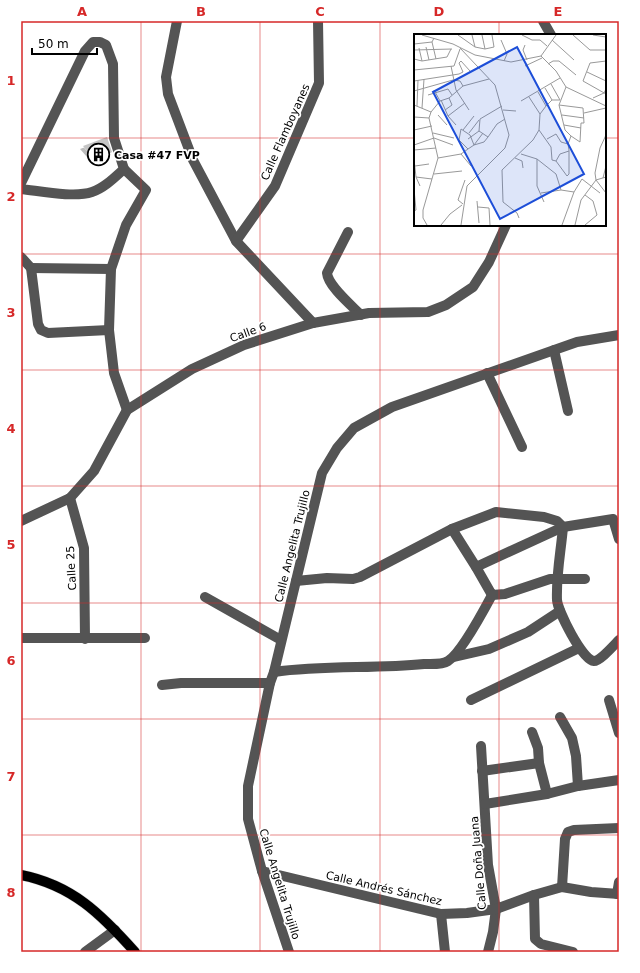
<svg xmlns="http://www.w3.org/2000/svg" width="640" height="973" viewBox="0 0 640 973" font-family="'DejaVu Sans',sans-serif">
	<defs>
		<filter id="shadow"><feDropShadow dx="-3" dy="3" stdDeviation="0" flood-color="#0004"/></filter>
	</defs>
	<rect width="100%" height="100%" fill="#fff"/>
	<path fill="#c4c4c4" filter="url(#shadow)" d="M107,137L112,152L97,162L83,146Z"/>
	<g fill="none" stroke-linecap="round" stroke-linejoin="round">
		<defs>
			<path id="major" d="M21,875C72,885 101,914 135,952"/>
		</defs>
		<use href="#major" stroke="#dbdbdb" stroke-width="11"/>
		<g stroke="#545454" stroke-width="10">
			<path d="M177,21L166,77L168,94L193,160L236,241L313,323"/>
			<path d="M543,21L551,35"/>
			<path d="M124,169L146,190L126,225L111,269L109,330L114,373L127,410"/>
			<path d="M21,183L85,51L93,42H100L106,45L113,64L114,138L124,169C114,178 104,188 92,192C74,198 40,191 21,189"/>
			<path d="M348,232L327,273C328,286 351,305 361,315"/>
			<path d="M236,241L275,186L319,83L318,21"/>
			<path d="M21,257L31,268L38,324L41,330L48,333L109,330"/>
			<path d="M31,268L111,269"/>
			<path d="M554,350L568,411"/>
			<path d="M487,373L522,447"/>
			<path d="M70,498L84,548L85,639"/>
			<path d="M21,521L70,498L94,471L127,410L192,369L244,345L313,323L369,313L428,312L446,305L473,287L489,262L506,225"/>
			<path d="M452,529L496,512L544,517L557,521L563,527C561,551 556,575 557,600C558,611 582,660 594,661C600,661 614,645 619,640"/>
			<path d="M476,567L563,527L613,519L619,539"/>
			<path d="M296,581L327,578L353,579L360,577L452,529L476,567L492,595L505,594L550,579H585"/>
			<path d="M205,597L281,640"/>
			<path d="M21,638H145"/>
			<path d="M454,657L489,649L528,632L560,611"/>
			<path d="M274,672C324,665 374,669 424,664C431,664 442,665 448,661C461,653 484,610 492,595"/>
			<path d="M162,685L181,683H270"/>
			<path d="M471,700L579,648"/>
			<path d="M609,700L619,733"/>
			<path d="M560,717L572,738L576,756L578,786"/>
			<path d="M532,732L538,748L539,763L547,794"/>
			<path d="M481,746L488,865L496,909L493,932L488,952"/>
			<path d="M482,771L539,763"/>
			<path d="M485,804L547,794L578,786L619,780"/>
			<path d="M262,871L441,914L467,913L496,909L534,895L562,887L591,892L619,894"/>
			<path d="M562,887L565,839L568,832L574,830L619,828"/>
			<path d="M617,894L619,882"/>
			<path d="M534,895L535,939L541,944L573,952"/>
			<path d="M441,914L445,952"/>
			<path d="M85,952L115,930"/>
			<path d="M289,952L262,871L248,819V786L270,683L274,672L322,473L337,448L354,428L392,407L577,342L619,335"/>
		</g>
		<use href="#major" stroke="#000" stroke-width="10"/>
	</g>
	<path fill="none" stroke="#d62828" stroke-width="1" stroke-opacity="0.55" d="M141,21V952M260,21V952M380,21V952M499,21V35M21,138H415M605,138H619M499,225V952M21,254H619M21,370H619M21,486H619M21,603H619M21,719H619M21,835H619"/>
	<defs>
		<symbol id="building-ring" viewBox="-11 -11 22 22"><circle r="9.5" fill="#fff" stroke="#000" stroke-width="1.5"/><path d="M-4-6H4V6H1V3H-1V6H-4ZM-2.5-4.3h1.7v1.8h-1.7ZM.8-4.3h1.7v1.8H.8ZM-2.5-1h1.7V.8h-1.7ZM.8-1h1.7V.8H.8Z" fill="#000"/></symbol>
	</defs>
	<g fill-rule="evenodd">
		<use href="#building-ring" x="86" y="142" width="25" height="25"/>
	</g>
	<g text-anchor="middle" stroke-width="3.5" stroke-linejoin="round" paint-order="stroke">
		<g font-size="11" fill="#000" stroke="#fff">
			<text transform="translate(285 132) rotate(-66)" y="4">Calle Flamboyanes</text>
			<text transform="translate(248 332) rotate(-20)" y="4">Calle 6</text>
			<text transform="translate(292 546) rotate(-76)" y="4">Calle Angelita Trujillo</text>
			<text transform="translate(71 568) rotate(-93)" y="4">Calle 25</text>
			<text transform="translate(478 863) rotate(-95)" y="4">Calle Doña Juana</text>
			<text transform="translate(280 884) rotate(73)" y="4">Calle Angelita Trujillo</text>
			<text transform="translate(384 888) rotate(13)" y="4">Calle Andrés Sánchez</text>
		</g>
		<g font-size="11" font-weight="bold" fill="#000" stroke="#fff" text-anchor="start">
			<text x="114" y="159">Casa #47 FVP</text>
		</g>
	</g>
	<g transform="translate(414 34)">
		<rect width="192" height="192" fill="#fff"/>
		<path fill="none" stroke="#999" stroke-width="1" d="M8,1L39,10L61,21L97,28L127,22M44,1L61,13L71,15L80,13L78,1M58,1L61,13M68,1L71,15M108,1L118,6H126L133,12M159,1L176,16H192M179,1L192,3M20,4L18,8L22,25M87,6L93,20L90,27M138,6L160,26M0,10L18,8M111,11L109,16L113,26M12,13L15,26M5,14L8,27M46,14L81,51L95,101L91,114L53,152L47,191M0,16L38,15M127,22L142,37L152,53L192,72M127,22L142,1M0,25L8,27L33,23L37,15M192,27L176,29L169,47L192,60M134,30L139,27H145L162,41M37,32L42,56L55,76M111,32L128,24M0,36L40,32L46,15M173,38L192,47M0,47L45,40L49,38L45,29L47,27L56,37M137,50L146,66M152,53L145,71L151,96L157,102L154,110L155,116V140L153,142L142,127L146,120L155,117M131,54L138,66M20,56L26,67M0,57L39,46L46,47L49,52M124,58L132,72M14,61L34,55L38,61M115,63L126,80M179,64L190,59L192,55M27,66L34,82L42,91M107,67L146,44M0,71L17,78M145,71L169,74L170,89H167L166,108L157,102M3,72L4,46M8,74L10,45M31,76L38,71L35,64M89,76L102,77M170,79L192,74M24,81L33,91M148,81L170,84M34,82L51,69M0,83L15,84M150,91L167,94M0,96L18,92M49,96L60,82M125,96L137,113L138,126L142,127M65,97L66,85L88,72M19,99L40,104M55,99L65,86M69,99L60,111L54,115L45,106L47,95L56,101L60,111L70,108L74,103M192,101L186,114L181,139L182,146L192,159M54,105L65,97L74,103L83,90L91,85M133,105L142,100L147,108L154,110M0,111L20,104L39,111M54,115L47,120L57,132M0,116L22,114M107,120L123,125L142,140L147,156M24,124L47,120M101,124L108,127L109,134M0,125L2,143L6,152M123,125V152L130,168M1,132L15,130M20,140L48,137M2,143L18,145M189,144L192,132M0,155L2,176L0,177M127,159L147,156L160,158M171,161L179,167L183,181L171,191M63,167L65,189M49,170L44,166L51,146M64,173L75,174L76,191M105,184L103,179L89,168L88,136L119,106L125,96L126,80L132,72L138,66H146M13,191L9,184V176L24,124L15,84L17,78L26,67L35,64L49,52L75,45M27,191L36,180L48,171M148,191L160,158L168,145L186,159M161,191L167,166L182,146L192,143"/>
		<path fill="#1d4ed8" fill-opacity="0.15" stroke="#1d4ed8" stroke-width="2" d="M103,13L170,140L86,185L19,58Z"/>
		<rect width="192" height="192" fill="none" stroke="#000" stroke-width="2"/>
	</g>
	<rect width="640" height="973" fill="none" stroke="#ffffff" stroke-width="44"/>
	<path d="M32 48v6h65v-6" fill="none" stroke="#000000" stroke-width="2"/>
	<text x="38" y="48" font-size="12" fill="#000000" stroke="#ffffff" stroke-width="3" paint-order="stroke">50 m</text>
	<rect x="22" y="22" width="596" height="929" fill="none" stroke="#d62828" stroke-width="1.5"/>
	<g font-size="13" text-anchor="middle" font-weight="bold" fill="#d62828">
		<text x="82" y="16">A</text>
		<text x="201" y="16">B</text>
		<text x="320" y="16">C</text>
		<text x="439" y="16">D</text>
		<text x="558" y="16">E</text>
		<text x="11" y="85">1</text>
		<text x="11" y="201">2</text>
		<text x="11" y="317">3</text>
		<text x="11" y="433">4</text>
		<text x="11" y="549">5</text>
		<text x="11" y="665">6</text>
		<text x="11" y="781">7</text>
		<text x="11" y="897">8</text>
	</g>
</svg>
